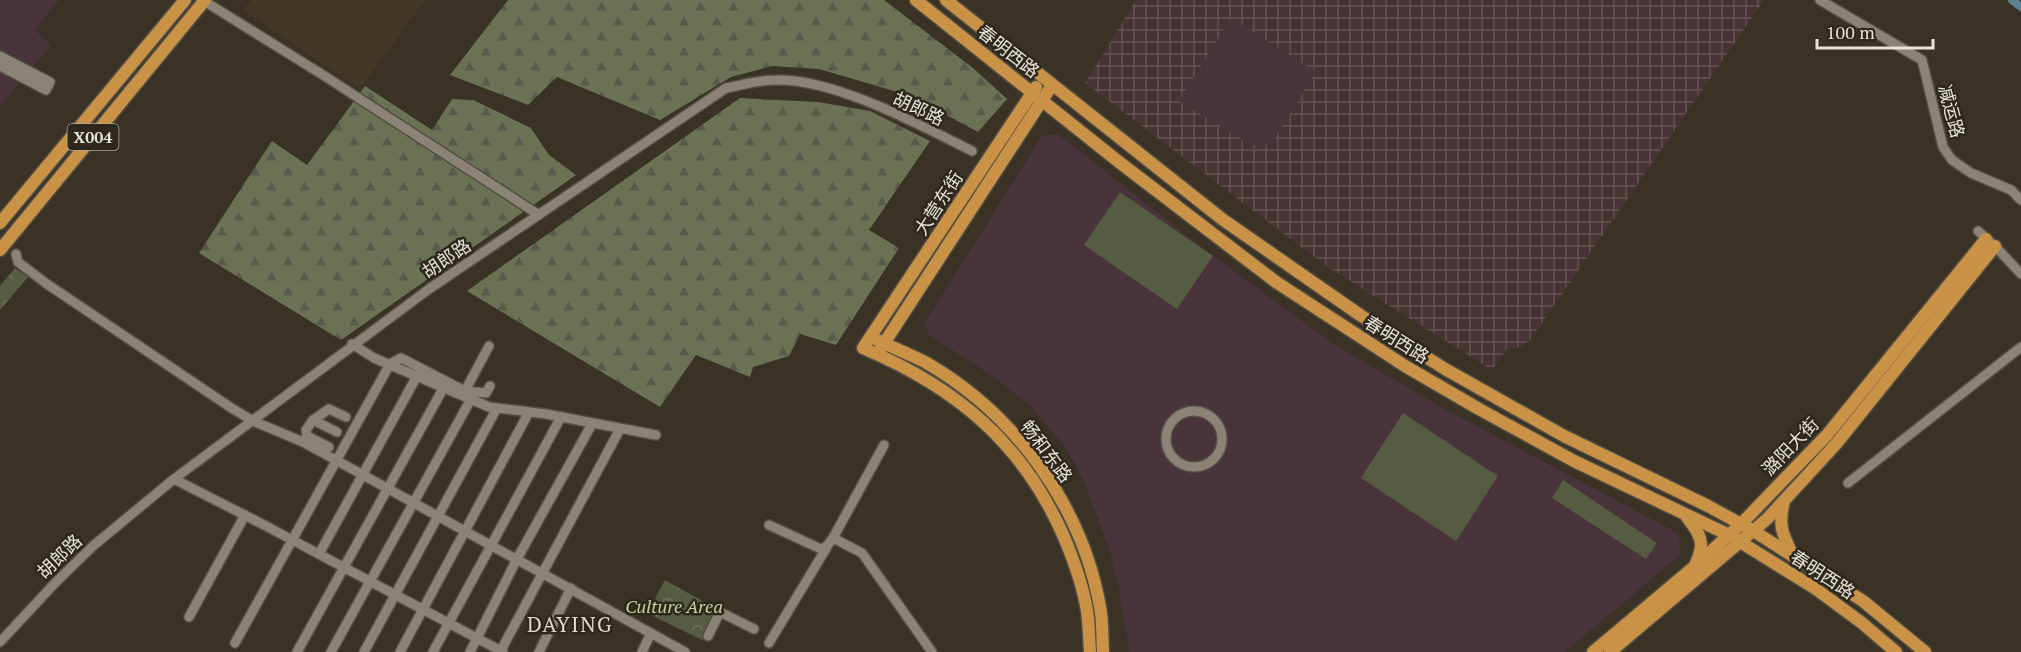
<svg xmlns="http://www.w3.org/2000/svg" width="2021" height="652" viewBox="0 0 2021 652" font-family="'PT Serif','Noto Sans SC',serif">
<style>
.built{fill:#423825}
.industrial{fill:url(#industrial-grid)}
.education{fill:#48343a}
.grass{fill:#565c42}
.forest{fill:url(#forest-firs)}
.park{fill:url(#park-crowns)}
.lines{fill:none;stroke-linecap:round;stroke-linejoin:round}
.canal{stroke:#5d8190;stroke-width:8}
.minor-casing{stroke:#544e43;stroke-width:12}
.major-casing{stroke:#544e43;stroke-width:15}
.minor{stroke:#8b8375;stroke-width:9}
.major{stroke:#ca9246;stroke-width:12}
.labels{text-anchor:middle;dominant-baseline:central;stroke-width:5;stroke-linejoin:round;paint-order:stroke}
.shield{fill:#2e281c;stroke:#b0aba2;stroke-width:1.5}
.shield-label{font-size:16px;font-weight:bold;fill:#e7e3db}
.street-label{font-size:18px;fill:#e7e3db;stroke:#2e281c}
.park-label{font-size:18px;font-style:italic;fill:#c7d39b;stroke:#2e281c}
.quarter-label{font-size:21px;letter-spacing:1.5px;fill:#e1d8c9;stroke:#2e281c}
</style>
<defs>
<pattern id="industrial-grid" width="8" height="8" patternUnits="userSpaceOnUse" patternTransform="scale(1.5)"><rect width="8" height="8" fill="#493435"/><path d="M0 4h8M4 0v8" fill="none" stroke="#635152"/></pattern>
<pattern id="forest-firs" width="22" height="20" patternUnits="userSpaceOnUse" patternTransform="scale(1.5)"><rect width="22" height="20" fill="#6b7254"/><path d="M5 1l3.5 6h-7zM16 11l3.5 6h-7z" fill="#585b4b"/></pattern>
<pattern id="park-crowns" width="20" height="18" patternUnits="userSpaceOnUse" patternTransform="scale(1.5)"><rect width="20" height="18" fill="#565c42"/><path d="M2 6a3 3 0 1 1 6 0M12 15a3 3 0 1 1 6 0" fill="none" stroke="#6e735d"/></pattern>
</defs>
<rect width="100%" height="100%" fill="#393225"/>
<path class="built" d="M251,0H425L360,89L243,10Z"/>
<path class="industrial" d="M1136,0H1764L1531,339L1520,347L1506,350L1492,370L1329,268L1085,83Z"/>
<g class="education">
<path d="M0,0H59L35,30L51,45L0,106Z"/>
<path d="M1231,18L1316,72L1271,144L1251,145L1179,101Z"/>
<path d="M1058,134L1200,246L1332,343L1441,407L1678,533L1681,554L1565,652H1129L1118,584L1109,549L1083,479L1065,447L1029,404L992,376L928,334L925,322L1042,136Z"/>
</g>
<g class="grass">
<path d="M1120,192L1213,256L1177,309L1084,245Z"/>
<path d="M1403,413L1498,476L1456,541L1361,478Z"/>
<path d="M1563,480L1657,543L1646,559L1552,498Z"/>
</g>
<g class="forest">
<path d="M508,0H884L973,68L1007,99L978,132L911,96L819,69L772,66L731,77L660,120L557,77L528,105L450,75Z"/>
<path d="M365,86L432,130L452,99L473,100L531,128L549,155L576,175L341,340L199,253L272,141L307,165Z"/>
<path d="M740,98L818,102L870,111L930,141L869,230L899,248L836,345L800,334L789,356L753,367L750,377L696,355L660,407L467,291Z"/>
</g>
<g class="park">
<path d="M15,268L28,277L0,310V286Z"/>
<path d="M665,580L718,610L702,640L647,613Z"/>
</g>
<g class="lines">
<path class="canal" d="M2012,0L2021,7"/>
<g class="minor-casing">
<g id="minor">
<path d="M1820,0L1922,60L1943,147L1952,160L1971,173L2011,190L2021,200"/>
<path d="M204,1L323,75L539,215"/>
<path d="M0,56L50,82L46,90L0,66"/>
<path d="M1978,231L1995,246L2021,274"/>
<path d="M16,254L18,262L47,284L230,407L253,421L303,442L685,652"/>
<path d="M352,344L374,358L489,407L546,414L656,435"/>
<path d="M465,391L489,346"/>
<circle cx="1194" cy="439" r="28"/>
<path d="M313,420L329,409L346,417"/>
<path d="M307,436L306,430L313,420L337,432"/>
<path d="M305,440L307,436L329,447"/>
<path d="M174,479L266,526L503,652"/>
<path d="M1848,483L2021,347"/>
<path d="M769,525L821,549L827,546L833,538L862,553L932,652"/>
<path d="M833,538L884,445"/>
<path d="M319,554L417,376"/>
<path d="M189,617L245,515"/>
<path d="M708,636L720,612L754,629"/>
<path d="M0,642L56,582L93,546L174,479L429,289L726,88C742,85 759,80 775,80C834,78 920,125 972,151"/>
<path d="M235,643L390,364L401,358L465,391L486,393L490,386"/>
<path d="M769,643L827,547"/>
<path d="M297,652L444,387"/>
<path d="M331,652L471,399"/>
<path d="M364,652L497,408"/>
<path d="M400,652L529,412"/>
<path d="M433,652L561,417"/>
<path d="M470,652L517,559L592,424"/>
<path d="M500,652L620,429"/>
<path d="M539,652L571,588"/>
<path d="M642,652L651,633"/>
</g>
</g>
<g class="major-casing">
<g id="major">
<path d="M916,0L1119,162L1276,282L1405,366L1479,409L1574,461L1729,535L1816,589L1862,623L1896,652"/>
<path d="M946,0L1222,219L1360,315L1445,369L1564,436L1708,506L1752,530L1863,601L1925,652"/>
<path d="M1036,87L863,348C957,388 1023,443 1064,537C1074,561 1083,585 1087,611C1089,624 1089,638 1090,652"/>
<path d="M0,223L185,0"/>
<path d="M0,250L205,0"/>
<path d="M871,337C889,346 907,353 925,362C1014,413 1082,505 1100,607C1103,621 1102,637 1103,652"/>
<path d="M881,348L1052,85"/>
<path d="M1784,501C1778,526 1782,533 1793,556"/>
<path d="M1687,517C1700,534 1706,543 1696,563"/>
<path d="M1593,652L1695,566L1741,524L1827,435L1986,239"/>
<path d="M1610,652L1767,519L1836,444L1995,246"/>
</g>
</g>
<use href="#minor" class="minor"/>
<use href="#major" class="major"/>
</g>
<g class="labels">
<rect class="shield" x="67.5" y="124" width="51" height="26" rx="4.5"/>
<g class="shield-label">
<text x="93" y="137">X004</text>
</g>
<g class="street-label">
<text transform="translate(1009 51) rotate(38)">春明西路</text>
<text transform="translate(919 108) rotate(25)">胡郎路</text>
<text transform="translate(1952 111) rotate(75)">减运路</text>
<text transform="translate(938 203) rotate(-57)">大营东街</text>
<text transform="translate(446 258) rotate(-34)">胡郎路</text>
<text transform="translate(1397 339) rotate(32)">春明西路</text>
<text transform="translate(1790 446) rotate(-46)">潞阳大街</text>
<text transform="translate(1047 451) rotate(53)">畅和东路</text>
<text transform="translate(59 556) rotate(-44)">胡郎路</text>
<text transform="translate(1823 574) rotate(33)">春明西路</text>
</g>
<g class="park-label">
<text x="674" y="606">Culture Area</text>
</g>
<g class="quarter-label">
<text x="570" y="624">DAYING</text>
</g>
</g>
<path d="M1817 39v9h116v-9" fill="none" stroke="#e7e3db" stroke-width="3"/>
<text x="1826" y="39" font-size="18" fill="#e7e3db" stroke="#2e281c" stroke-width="4.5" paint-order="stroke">100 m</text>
</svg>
